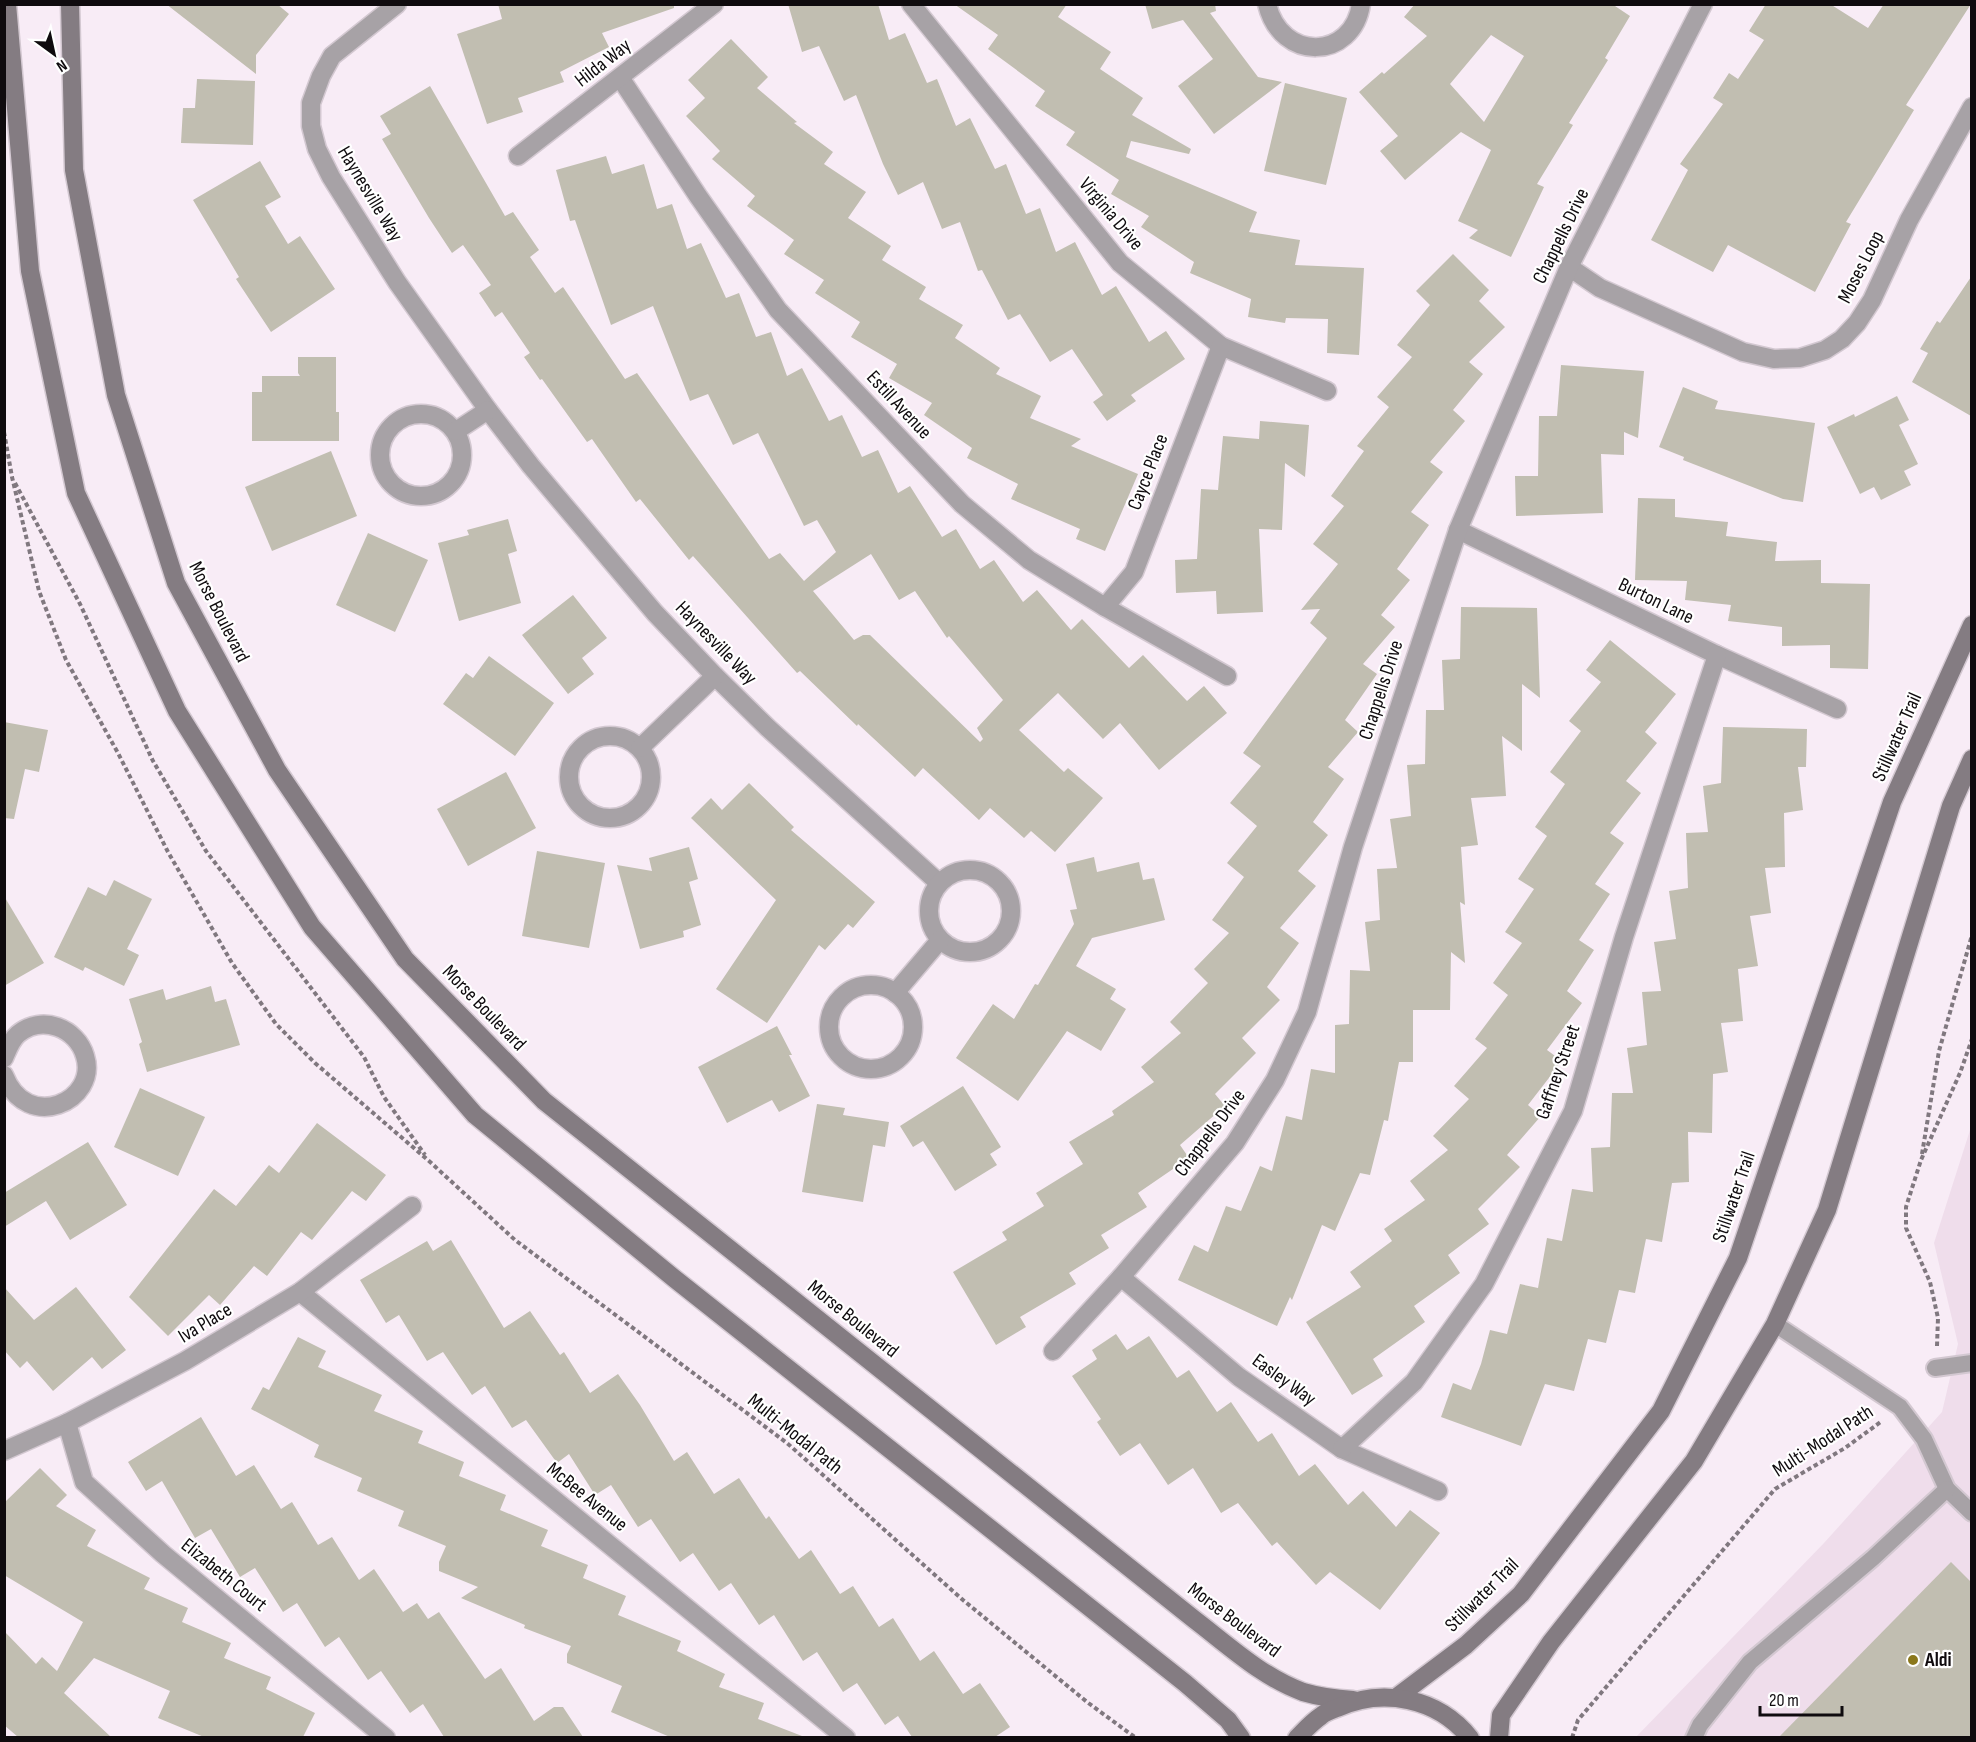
<svg xmlns="http://www.w3.org/2000/svg" width="1976" height="1742" viewBox="0 0 1976 1742" font-family="'Sofia Sans Condensed',sans-serif">
<style>
.built{fill:#efddeb}
.building{fill:#c1beb1;fill-rule:evenodd}
.lines{fill:none;stroke-linecap:round;stroke-linejoin:round}
.lane-casing{stroke:#d3c8d1;stroke-width:20}
.street-casing{stroke:#d3c8d1;stroke-width:21}
.secondary-casing{stroke:#d3c8d1;stroke-width:21}
.path{stroke:#80787f;stroke-width:4;stroke-dasharray:4.5 3;stroke-linecap:butt}
.lane{stroke:#a7a2a6;stroke-width:16}
.street{stroke:#a7a2a6;stroke-width:18}
.secondary{stroke:#847c82;stroke-width:18}
.poi-dot{fill:#8b781c;stroke:#fff;stroke-width:2}
.labels{text-anchor:middle;dominant-baseline:central;stroke-width:4.5;stroke-linejoin:round;paint-order:stroke}
.street-label{font-size:20px;fill:#0f0b0e;stroke:#fff}
.poi-label{font-size:20px;font-weight:bold;fill:#0f0b0e;stroke:#fff;text-anchor:start}
</style>
<rect width="100%" height="100%" fill="#f8ecf6"/>
<path class="built" d="M1971,1127V1737L1635,1738L1824,1543L1942,1412L1958,1344L1934,1243Z"/>
<g class="building">
<path d="M166,4H277L289,14L256,55V74Z"/>
<path d="M498,4H674V8L602,33L609,47L560,72L564,82L518,98L523,112L487,124L457,34L502,19Z"/>
<path d="M788,4H878L889,40L905,33L927,83L937,79L956,126L970,118L995,169L1006,164L1026,214L1040,208L1056,252L1075,242L1102,295L1116,286L1149,342L1166,331L1185,359L1131,395L1136,401L1107,421L1093,402L1103,395L1072,349L1050,362L1020,314L1008,320L982,270L978,271L960,222L942,229L923,182L898,195L883,164L856,95L844,101L819,46L802,52Z"/>
<path d="M954,4H1067L1058,17L1111,52L1100,69L1143,98L1132,115L1191,149L1189,154L1131,141L1126,157L1257,212L1249,232L1300,240L1295,265L1364,268L1359,355L1327,353L1328,319L1286,318L1285,323L1248,317L1251,299L1190,273L1194,262L1141,227L1149,216L1111,194L1119,180L1066,145L1075,132L1035,106L1045,91L988,49L998,35Z"/>
<path d="M1145,4H1215L1216,11L1210,13L1258,77L1282,82L1214,134L1178,86L1213,59L1183,20L1152,29Z"/>
<path d="M1415,4H1612L1630,16L1605,58L1608,60L1569,123L1573,125L1537,184L1544,187L1511,257L1469,238L1478,230L1458,221L1491,150L1461,132L1405,180L1380,151L1398,136L1359,92L1382,72L1384,74L1427,36L1404,17ZM1491,35L1524,56L1484,122L1450,84Z"/>
<path d="M1766,4H1830L1868,28L1884,4H1971L1906,105L1914,110L1846,222L1851,224L1815,292L1728,245L1713,272L1651,240L1688,170L1680,164L1723,104L1713,98L1729,73L1738,79L1764,40L1749,31Z"/>
<path d="M731,39L768,77L757,88L797,122L794,123L833,152L824,164L866,192L848,218L891,246L882,260L926,287L919,299L963,325L955,338L1000,368L996,374L1041,396L1030,418L1081,439L1071,446L1138,474L1105,551L1076,539L1080,529L1011,499L1018,484L967,458L972,448L924,415L932,403L889,378L897,364L851,337L860,322L815,293L824,280L784,254L794,240L747,206L755,196L712,159L720,151L686,116L705,98L688,80Z"/>
<path d="M197,79L255,81L253,145L181,143L183,108H195Z"/>
<path d="M1285,83L1347,98L1326,185L1264,171Z"/>
<path d="M430,86L505,216L513,212L539,250L530,257L555,293L563,287L625,379L637,373L769,559L780,553L804,581L836,552L817,520L804,526L758,433L733,445L708,394L690,401L653,306L611,325L575,220L570,221L556,170L606,156L612,174L644,164L657,209L672,204L687,249L701,243L726,298L739,293L756,337L771,332L787,376L802,368L829,421L842,415L862,457L878,450L898,493L910,486L942,537L956,529L980,569L994,560L1023,602L1037,590L1071,630L1082,619L1129,668L1143,655L1187,701L1204,686L1227,713L1159,770L1120,723L1103,739L1058,693L1019,730L1064,772L1068,768L1103,798L1055,852L1031,831L1024,838L990,808L979,820L923,768L915,777L858,724L857,726L800,671L797,673L693,556L689,560L640,499L636,502L592,439L587,442L542,379L540,380L524,357L530,353L502,312L495,317L479,293L491,285L463,245L452,253L429,218L382,139L391,134L380,116ZM871,554L899,600L915,591L947,638L949,636L1003,700L977,728L983,739L980,742L870,635H863L854,640L813,591Z"/>
<path d="M260,161L281,197L265,206L288,244L300,236L335,289L271,332L236,279L239,277L193,200Z"/>
<path d="M1453,254L1489,290L1479,301L1505,327L1469,362L1483,374L1453,410L1465,421L1430,462L1443,472L1411,512L1429,525L1397,569L1410,580L1381,615L1395,627L1363,664L1377,674L1345,720L1358,732L1328,767L1344,779L1313,822L1328,835L1298,871L1316,886L1280,928L1299,943L1267,987L1280,1000L1242,1038L1256,1053L1215,1094L1225,1106L1180,1145L1189,1158L1138,1193L1147,1207L1101,1235L1109,1248L1069,1273L1076,1284L1020,1317L1026,1327L996,1345L953,1272L1007,1240L1002,1232L1044,1206L1036,1193L1083,1164L1069,1142L1114,1115L1112,1111L1154,1082L1141,1067L1181,1033L1170,1022L1208,983L1194,969L1229,933L1212,920L1244,877L1227,863L1257,826L1230,803L1261,766L1243,753L1327,638L1310,623L1320,609L1301,610L1338,564L1313,544L1344,506L1331,496L1364,451L1357,446L1389,407L1377,397L1412,357L1397,345L1430,305L1416,291Z"/>
<path d="M1971,277V416L1912,382L1928,353L1920,349L1937,321L1940,323Z"/>
<path d="M298,357H336V412H339V441H252V392H262V376H300L298,373Z"/>
<path d="M1561,365L1644,371L1638,438L1624,432V455L1601,454L1603,513L1516,516L1515,476H1538L1539,416H1557Z"/>
<path d="M1683,387L1718,401L1715,409L1815,423L1803,502L1783,499L1683,460L1684,457L1659,447Z"/>
<path d="M1897,396L1909,420L1899,425L1918,464L1904,471L1911,485L1881,500L1874,487L1860,494L1827,427L1854,414L1855,417Z"/>
<path d="M1260,421L1309,425L1305,477L1285,463L1282,530L1259,529L1263,612L1217,614L1216,591L1176,593L1175,560L1197,559L1201,489L1218,490L1223,436L1259,439Z"/>
<path d="M331,451L357,516L272,551L245,487Z"/>
<path d="M1638,498L1675,499V517L1728,522L1726,536L1777,542L1775,561L1821,560V583L1870,584L1868,669L1830,668V645L1782,646V627L1728,621L1731,605L1685,600L1687,581L1635,580Z"/>
<path d="M508,519L517,551L508,554L521,603L459,621L438,543L469,535L467,530Z"/>
<path d="M368,533L428,560L395,632L336,605Z"/>
<path d="M573,595L607,638L582,658L594,674L568,694L522,635Z"/>
<path d="M1461,607L1537,608L1540,698L1522,684V751L1502,736L1506,796L1471,798L1478,845L1461,847L1465,905L1460,902L1465,963L1451,952L1450,1010H1413V1062H1399L1388,1121L1384,1120L1370,1175L1360,1173L1335,1231L1322,1225L1292,1300L1290,1297L1277,1326L1178,1280L1194,1245L1208,1252L1226,1206L1241,1211L1260,1166L1272,1171L1286,1116L1302,1120L1311,1069L1335,1073V1025L1349,1024L1350,970L1370,971L1365,922L1380,920L1377,869L1397,868L1390,819L1411,816L1407,765L1425,764L1426,710H1444L1442,660L1460,659Z"/>
<path d="M1610,640L1676,694L1645,732L1657,743L1626,781L1641,793L1610,833L1624,843L1595,884L1610,894L1579,940L1594,950L1567,991L1582,1003L1547,1050L1562,1061L1528,1105L1541,1116L1507,1155L1520,1167L1478,1209L1489,1224L1448,1255L1460,1273L1414,1306L1425,1322L1373,1359L1383,1376L1352,1395L1306,1322L1361,1287L1350,1272L1392,1241L1384,1229L1425,1200L1410,1181L1448,1150L1433,1136L1469,1099L1454,1086L1487,1048L1475,1039L1508,995L1493,983L1522,943L1505,932L1534,889L1518,879L1547,836L1535,827L1565,784L1550,772L1581,731L1569,721L1601,682L1586,670Z"/>
<path d="M489,656L554,703L515,756L443,704L466,673L473,678Z"/>
<path d="M4,722L48,730L39,772L25,769L14,819L4,818Z"/>
<path d="M1723,727L1807,729L1806,767H1798L1803,810L1784,813L1785,867L1765,868L1771,913L1750,916L1758,966L1738,969L1743,1021L1721,1023L1728,1072L1713,1074L1712,1133L1688,1132L1689,1182L1672,1183L1662,1242L1646,1239L1635,1293L1619,1290L1606,1343L1588,1339L1574,1391L1545,1384L1521,1446L1441,1417L1453,1383L1471,1390L1481,1364L1490,1330L1507,1334L1520,1284L1538,1288L1547,1238L1562,1241L1572,1189L1593,1192L1591,1148L1610,1147L1612,1093H1633L1627,1048L1647,1045L1642,992L1661,991L1654,942L1676,939L1669,891L1688,888L1686,833L1708,832L1703,786L1721,783Z"/>
<path d="M506,772L536,828L468,866L437,809Z"/>
<path d="M749,783L794,827L791,830L875,902L853,928L848,924L825,950L819,945L767,1023L716,989L776,900L691,818L711,798L722,810Z"/>
<path d="M689,847L698,879L689,882L701,925L683,931L684,937L640,949L617,865L652,871L649,858Z"/>
<path d="M537,851L605,863L589,948L522,936Z"/>
<path d="M1094,857L1097,872L1139,862L1143,880L1154,878L1165,920L1092,938L1076,966L1116,989L1110,999L1126,1009L1101,1051L1067,1031L1018,1101L956,1058L993,1004L1014,1019L1035,984L1038,985L1074,924L1070,910L1077,909L1066,864Z"/>
<path d="M114,880L152,899L127,949L139,955L124,986L85,967L83,971L54,957L88,887L106,896Z"/>
<path d="M4,896L44,963L4,986Z"/>
<path d="M211,986L215,1002L226,999L240,1045L147,1072L139,1044L142,1042L129,999L163,989L166,1000Z"/>
<path d="M777,1026L792,1055H789L810,1096L779,1112L772,1100L727,1123L698,1067Z"/>
<path d="M963,1086L1001,1147L990,1154L997,1165L955,1191L923,1141L913,1147L900,1126Z"/>
<path d="M140,1088L205,1117L178,1176L114,1147Z"/>
<path d="M817,1104L845,1108L843,1115L889,1122L885,1147L873,1145L863,1202L802,1192Z"/>
<path d="M317,1123L386,1175L366,1201L352,1191L312,1240L301,1232L267,1276L254,1266L220,1305L209,1295L168,1336L129,1297L214,1189L236,1206L269,1165L279,1173Z"/>
<path d="M88,1142L127,1205L70,1240L46,1201L4,1227V1193Z"/>
<path d="M451,1240L504,1328L530,1311L560,1355L564,1352L590,1393L618,1374L640,1405L674,1461L687,1452L714,1494L739,1478L766,1519L769,1516L799,1559L811,1550L840,1594L853,1586L879,1627L893,1618L920,1661L934,1651L963,1694L980,1683L1010,1727L995,1737H912L898,1716L885,1725L857,1683L843,1692L817,1652L803,1661L774,1615L759,1625L731,1583L719,1591L693,1553L680,1562L651,1519L638,1527L611,1485L595,1495L569,1454L557,1463L526,1420L512,1428L485,1386L472,1395L443,1352L427,1361L399,1315L386,1323L360,1280L427,1241L433,1251Z"/>
<path d="M4,1287L34,1320L76,1287L126,1350L102,1369L92,1357L53,1391L27,1361L20,1368L4,1350Z"/>
<path d="M1116,1334L1127,1350L1149,1336L1177,1378L1189,1370L1217,1412L1231,1402L1258,1442L1272,1433L1299,1476L1315,1464L1348,1505L1363,1491L1396,1527L1410,1510L1440,1533L1380,1610L1330,1572L1316,1585L1277,1542L1272,1546L1238,1503L1221,1513L1193,1468L1168,1485L1140,1443L1120,1456L1097,1422L1101,1419L1072,1376L1097,1359L1092,1350Z"/>
<path d="M298,1337L326,1351L318,1367L382,1395L374,1411L423,1431L418,1443L464,1462L459,1476L506,1495L500,1510L548,1530L541,1546L588,1565L583,1578L626,1596L618,1615L681,1641L677,1651L725,1674L719,1687L764,1703L758,1719L802,1736V1737H670L611,1712L622,1686L567,1663V1654L571,1646L524,1628L525,1625L461,1598L478,1587L439,1571V1562L446,1546L398,1526L404,1511L357,1491L362,1478L314,1457L319,1445L251,1409L263,1387L269,1390Z"/>
<path d="M201,1417L236,1476L254,1465L281,1509L292,1502L318,1545L332,1537L359,1580L374,1569L403,1612L417,1603L428,1619L439,1612L485,1679L501,1668L534,1721L554,1707H563L583,1737H444L423,1704L410,1713L381,1671L368,1680L339,1637L325,1647L297,1603L283,1612L255,1568L240,1577L211,1529L195,1538L162,1481L146,1491L128,1462Z"/>
<path d="M40,1468L67,1495L56,1506L96,1530L87,1546L150,1578L144,1589L188,1608L182,1622L231,1643L224,1658L271,1677L266,1689L315,1713L303,1737H204L158,1718L170,1691L94,1658L64,1693L111,1737H18L4,1725V1631L36,1664L42,1657L57,1671L83,1622L4,1575V1503Z"/>
<path d="M1951,1562L1971,1582V1737H1779Z"/>
</g>
<g class="lines">
<g class="lane-casing">
<g id="lane">
<path d="M1775,1324L1900,1407L1924,1439L1947,1489L1972,1513"/>
<path d="M1935,1368L1972,1363"/>
<path d="M1694,1738L1700,1725L1750,1662L1873,1558L1947,1489"/>
</g>
</g>
<g class="street-casing">
<g id="street">
<path d="M397,4L332,56L321,76L311,103V126L317,149L331,177L397,282L488,410L531,466L655,613L715,676L768,728L939,883"/>
<path d="M911,4L1120,263L1221,346L1327,391"/>
<path d="M1267,4C1281,63 1353,60 1361,4"/>
<path d="M621,79L698,196L778,310L962,504L1029,560L1105,607L1227,676"/>
<path d="M518,156L714,4"/>
<path d="M1569,267L1600,288L1743,352L1774,359L1800,358L1825,350L1842,339L1857,323L1872,300L1909,220L1972,107"/>
<circle cx="421" cy="455" r="41"/>
<path d="M456,431L488,410"/>
<path d="M1458,530L1717,655L1837,709"/>
<path d="M1105,607L1134,572L1221,346"/>
<circle cx="610" cy="777" r="41"/>
<path d="M640,748L715,676"/>
<circle cx="970" cy="911" r="41"/>
<circle cx="871" cy="1027" r="42"/>
<path d="M895,993L940,940"/>
<path d="M4,1058C8,1049 11,1040 18,1034C42,1014 77,1028 85,1056C99,1101 27,1134 4,1075"/>
<path d="M1121,1277L1239,1377L1342,1449L1438,1491"/>
<path d="M300,1292L846,1738"/>
<path d="M1053,1351L1121,1277L1235,1143L1275,1080L1307,1012L1353,847L1458,530L1569,267L1703,4"/>
<path d="M67,1423L84,1482L163,1554L386,1738"/>
<path d="M1342,1449L1414,1382L1484,1284L1573,1111L1624,937L1717,655"/>
<path d="M4,1451L67,1423L185,1361L300,1292L412,1206"/>
</g>
</g>
<g class="secondary-casing">
<g id="secondary">
<path d="M7,4L30,271L76,493L177,711L312,927L475,1115L675,1279L1185,1683L1228,1720L1241,1738"/>
<path d="M70,4L74,170L116,395L176,583L277,770L405,959L544,1101L1195,1620C1229,1646 1262,1677 1303,1692C1320,1697 1336,1699 1353,1700"/>
<path d="M1397,1697L1466,1645L1521,1594L1661,1411L1738,1258L1892,802L1972,625"/>
<path d="M1297,1738C1305,1730 1312,1722 1321,1716C1325,1712 1332,1710 1337,1708C1383,1687 1438,1698 1470,1738"/>
<path d="M1499,1738L1501,1715L1551,1642L1694,1461L1775,1324L1827,1210L1951,806L1972,759"/>
</g>
</g>
<g class="path">
<path d="M4,432L12,477L39,591L66,660L118,753L168,852L232,963L276,1024L315,1063L429,1161L515,1240L787,1443L963,1600L1087,1702L1136,1738"/>
<path d="M15,483L80,604L153,761L206,851L364,1057L384,1097L425,1155"/>
<path d="M1922,1154L1939,1051L1972,935"/>
<path d="M1937,1346L1938,1318L1930,1282L1906,1228V1207L1921,1160L1960,1073L1972,1039"/>
<path d="M1572,1738L1578,1720L1775,1489L1845,1448L1882,1421"/>
</g>
<use href="#lane" class="lane"/>
<use href="#street" class="street"/>
<use href="#secondary" class="secondary"/>
</g>
<circle class="poi-dot" cx="1913" cy="1660" r="6"/>
<g class="labels">
<g class="street-label">
<text transform="translate(603 63) rotate(-38)">Hilda Way</text>
<text transform="translate(370 194) rotate(59)">Haynesville Way</text>
<text transform="translate(1111 214) rotate(50)">Virginia Drive</text>
<text transform="translate(1561 236) rotate(-64)">Chappells Drive</text>
<text transform="translate(1861 267) rotate(-63)">Moses Loop</text>
<text transform="translate(899 405) rotate(47)">Estill Avenue</text>
<text transform="translate(1148 472) rotate(-69)">Cayce Place</text>
<text transform="translate(1656 601) rotate(26)">Burton Lane</text>
<text transform="translate(219 612) rotate(63)">Morse Boulevard</text>
<text transform="translate(716 643) rotate(46)">Haynesville Way</text>
<text transform="translate(1381 690) rotate(-72)">Chappells Drive</text>
<text transform="translate(1897 737) rotate(-66)">Stillwater Trail</text>
<text transform="translate(484 1008) rotate(46)">Morse Boulevard</text>
<text transform="translate(1558 1072) rotate(-71)">Gaffney Street</text>
<text transform="translate(1210 1133) rotate(-53)">Chappells Drive</text>
<text transform="translate(1734 1197) rotate(-71)">Stillwater Trail</text>
<text transform="translate(853 1319) rotate(39)">Morse Boulevard</text>
<text transform="translate(205 1323) rotate(-31)">Iva Place</text>
<text transform="translate(1284 1380) rotate(36)">Easley Way</text>
<text transform="translate(795 1434) rotate(39)">Multi-Modal Path</text>
<text transform="translate(1823 1441) rotate(-33)">Multi-Modal Path</text>
<text transform="translate(587 1497) rotate(39)">McBee Avenue</text>
<text transform="translate(224 1575) rotate(39)">Elizabeth Court</text>
<text transform="translate(1482 1595) rotate(-45)">Stillwater Trail</text>
<text transform="translate(1234 1620) rotate(37)">Morse Boulevard</text>
</g>
<g class="poi-label">
<text x="1925" y="1660">Aldi</text>
</g>
</g>
<rect width="1976" height="1742" fill="none" stroke="#0f0b0e" stroke-width="12"/>
<g transform="translate(54 54) rotate(147)" stroke="#ffffff" stroke-width="4.5" paint-order="stroke">
<path d="M0-4.5L10 22L0 15L-10 22Z" fill="#0f0b0e"/>
<text y="-9" font-size="16" font-weight="bold" text-anchor="middle" fill="#0f0b0e">N</text>
</g>
<path d="M1760 1706v9h82v-9" fill="none" stroke="#0f0b0e" stroke-width="3"/>
<text x="1769" y="1706" font-size="18" fill="#0f0b0e" stroke="#ffffff" stroke-width="4.5" paint-order="stroke">20 m</text>
</svg>
